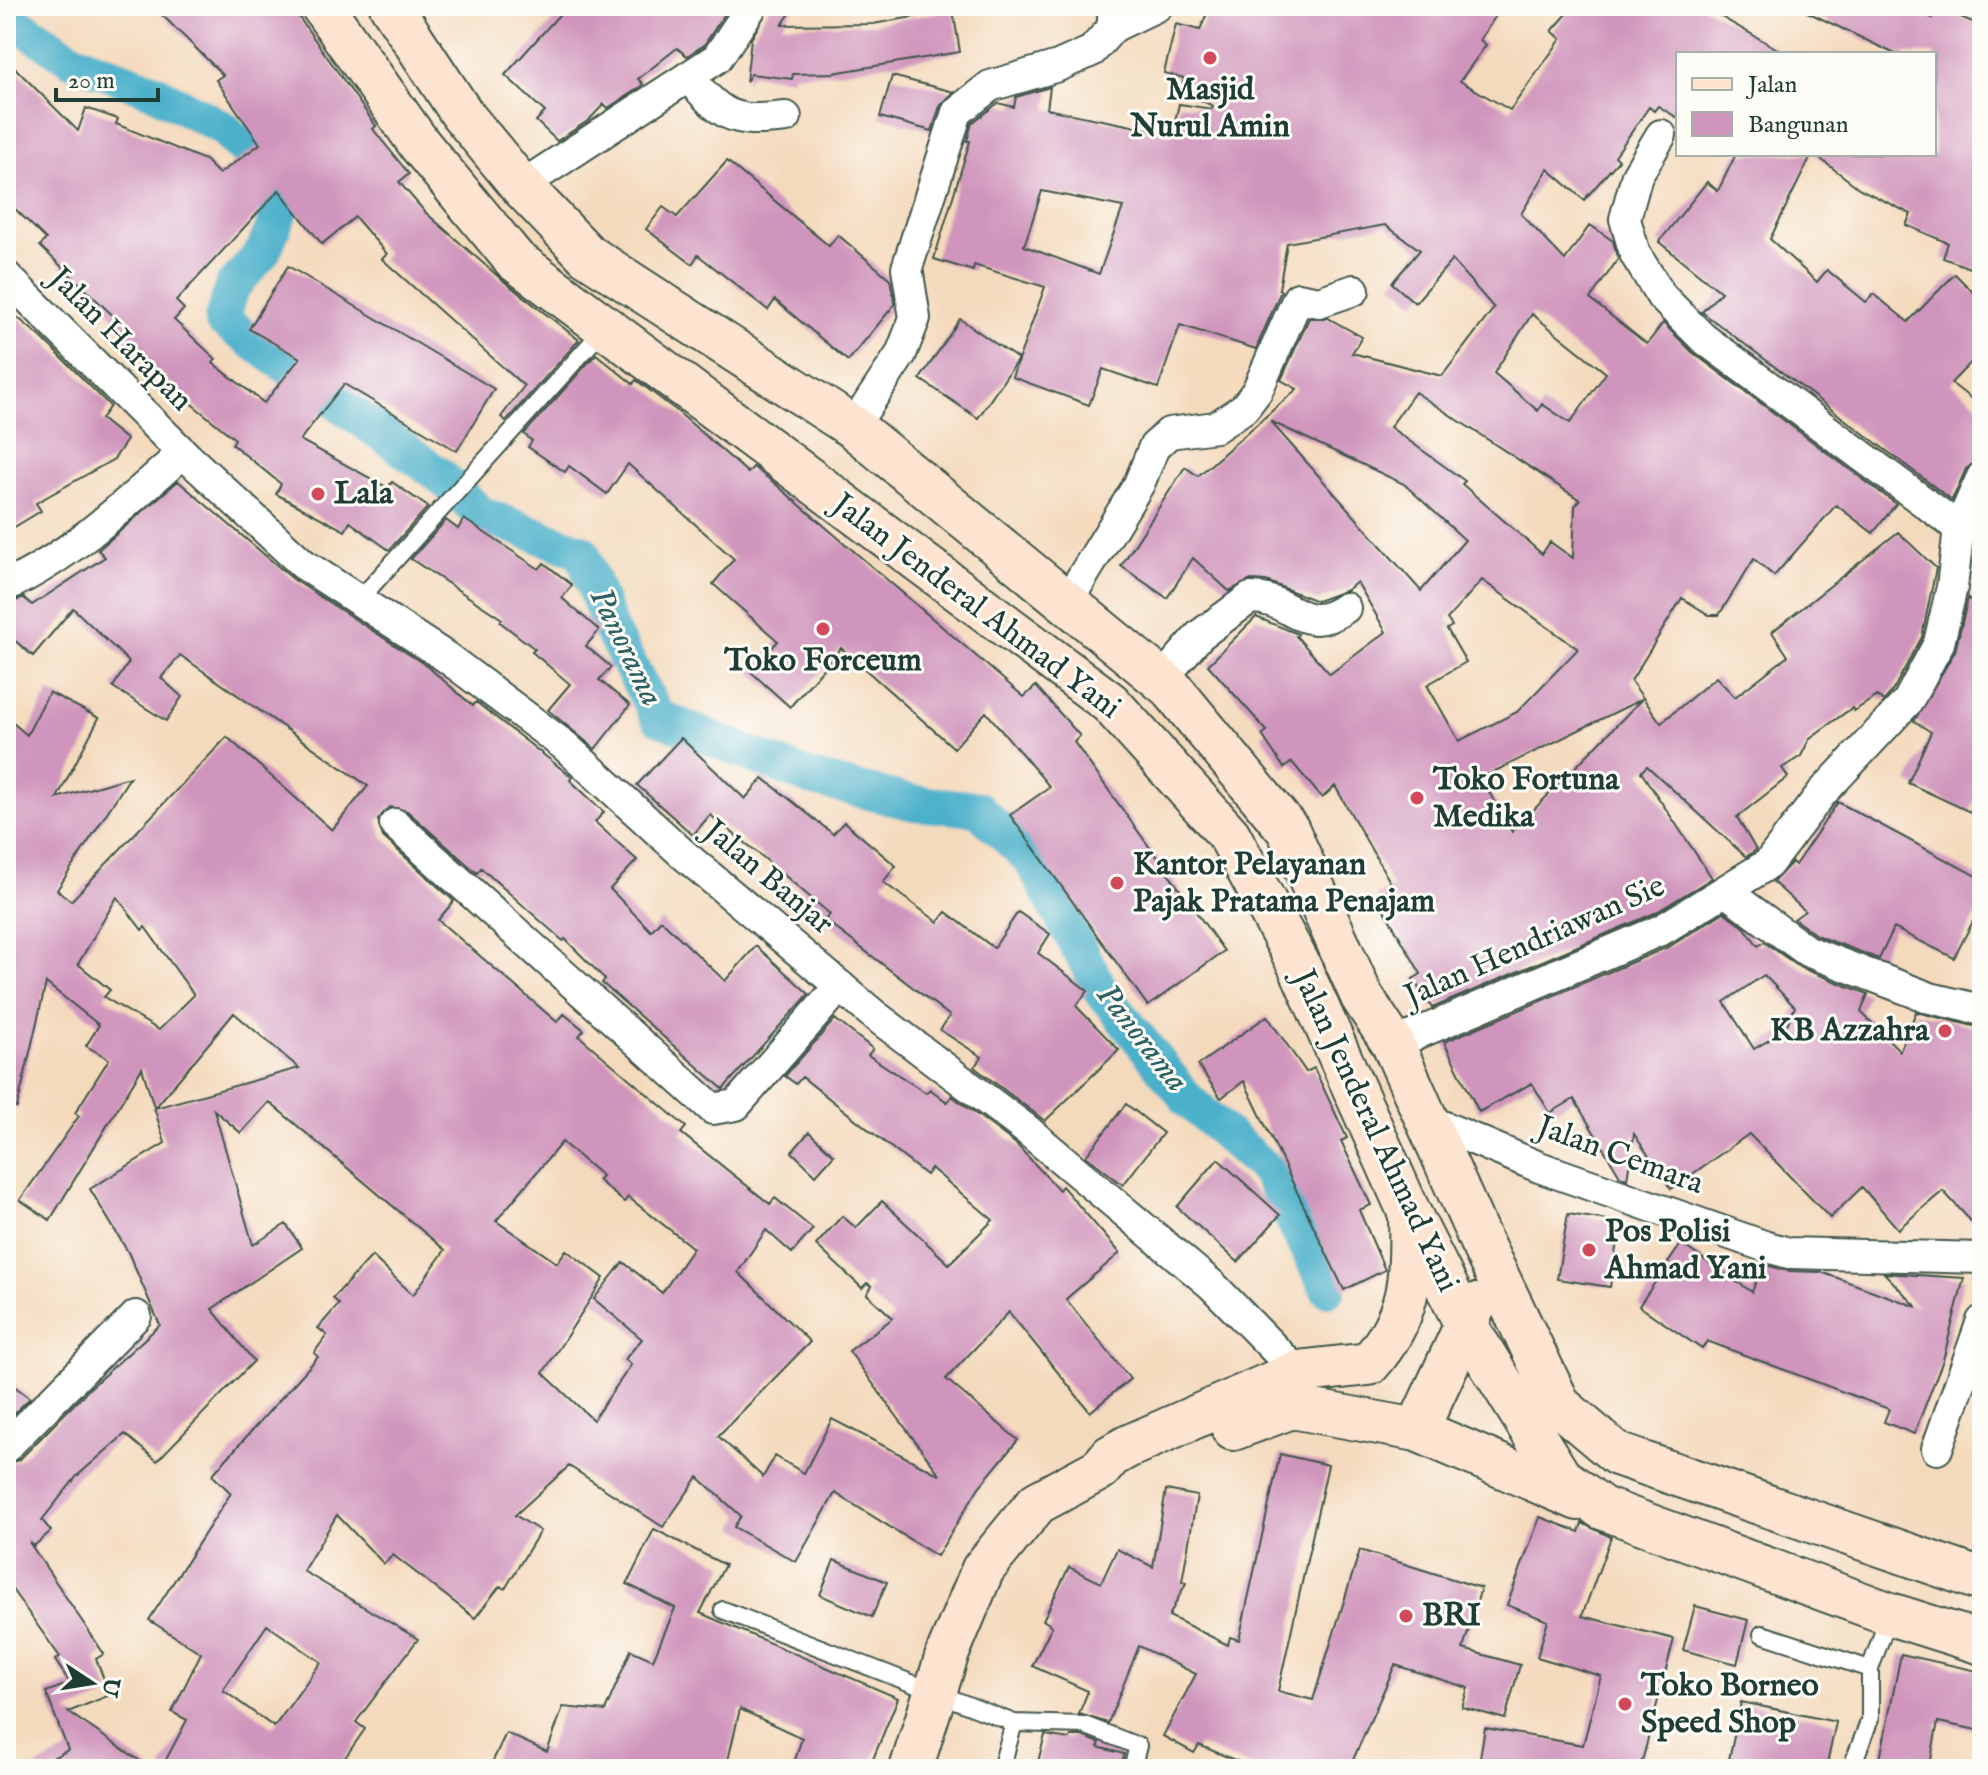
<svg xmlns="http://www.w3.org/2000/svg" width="1988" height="1775" viewBox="0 0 1988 1775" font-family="'IM FELL English',serif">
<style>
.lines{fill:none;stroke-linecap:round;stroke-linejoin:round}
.canal{stroke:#4bb0ca;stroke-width:36}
.building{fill:#d095bc;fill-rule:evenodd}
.service-casing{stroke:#3f5549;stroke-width:20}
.minor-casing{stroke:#3f5549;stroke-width:34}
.secondary-casing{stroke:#3f5549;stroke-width:46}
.service{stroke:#fff;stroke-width:16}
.minor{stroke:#fff;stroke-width:30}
.secondary{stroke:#fde4d0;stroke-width:42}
.poi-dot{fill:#d1495b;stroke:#fdfcf7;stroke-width:3}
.labels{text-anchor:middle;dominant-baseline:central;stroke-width:6;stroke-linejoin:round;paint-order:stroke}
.poi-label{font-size:32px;font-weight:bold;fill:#1f3d34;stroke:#fdfcf7;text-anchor:start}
.street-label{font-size:32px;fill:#1f3d34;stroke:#fdfcf7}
.water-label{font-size:34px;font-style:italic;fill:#2c6061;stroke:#fdfcf7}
</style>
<rect width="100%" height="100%" fill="#fdfcf7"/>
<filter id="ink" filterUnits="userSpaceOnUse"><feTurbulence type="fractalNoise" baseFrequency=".0125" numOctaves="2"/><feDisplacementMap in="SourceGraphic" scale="16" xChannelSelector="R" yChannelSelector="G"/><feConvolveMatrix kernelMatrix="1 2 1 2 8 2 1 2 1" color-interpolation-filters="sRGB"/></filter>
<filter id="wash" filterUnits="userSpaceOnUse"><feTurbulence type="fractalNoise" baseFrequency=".006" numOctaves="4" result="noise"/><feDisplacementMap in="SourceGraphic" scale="32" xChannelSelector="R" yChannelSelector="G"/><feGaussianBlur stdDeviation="1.8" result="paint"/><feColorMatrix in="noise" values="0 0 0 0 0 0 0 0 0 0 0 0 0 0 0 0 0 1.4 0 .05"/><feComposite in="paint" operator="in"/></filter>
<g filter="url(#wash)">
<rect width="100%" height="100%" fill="#f4dabd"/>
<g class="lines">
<path class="canal" d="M6,16L71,59L152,90L223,128L261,166L281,209L263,252L232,287L222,320L438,474L481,514L582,552L609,627L658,717L810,778L914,803L978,809L1031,860L1102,992L1189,1101L1268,1171L1328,1289"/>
</g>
<g id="blocks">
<g class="building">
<path d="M153,6H291L376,126L373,129L409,174L399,182L425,212L501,279L579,340L506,421L501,417L524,386L382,259L387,254L355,217L322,244L279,190L176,301L184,309L174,320L216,359L213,363L264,403L300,358L249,329L288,266L494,389L457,451L344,384L300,440L388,488L392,482L428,507L389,550L350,522L345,531L276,494L281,484L232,444L235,439L188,401L119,335L126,328L40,246L46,239L6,200V59L78,131L86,108L118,119L116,124L205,160L219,174L260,144L216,80L223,75Z"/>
<path d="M567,6H730L704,45L687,56L677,48L638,79L643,84L639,88L608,108L604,104L589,120L557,141L536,121L545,112L505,75Z"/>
<path d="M770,6H795L782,25L873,24L953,10L960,52L833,73L793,74L792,79L751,74L746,82L751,39Z"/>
<path d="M1210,6H1502L1480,40L1486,45L1460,81L1510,110L1561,39L1552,31L1574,6H1702L1786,54H1678V118L1658,106L1654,111L1649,107L1615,156L1619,160L1584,200L1548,169L1521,214L1565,260L1590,225L1613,241L1618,259L1590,299L1647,344L1663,323L1692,352L1896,504L1873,533L1836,505L1774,576L1754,559L1719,615H1709L1682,598L1631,681L1661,723L1716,677L1735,697L1788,656L1772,632L1898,532L1936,568L1922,637L1893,690L1884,701L1877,696L1854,711L1852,708L1810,738L1801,756L1782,768L1788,777L1737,817L1756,850L1746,857L1647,766L1641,772L1712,878L1655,913L1432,1008L1413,979L1421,974L1376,896L1393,887L1335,786L1322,798L1292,762L1284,768L1262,735L1267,731L1208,665L1256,617L1298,634L1296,636L1330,674L1386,632L1357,582L1347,590L1317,601L1266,581L1251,580L1229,591L1193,558L1167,598L1121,566L1185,467L1198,476L1297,389L1281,380L1309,318H1328L1362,337L1352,353L1442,376L1494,308L1452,260L1415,303L1392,283L1420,250L1385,225L1287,243L1279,289L1281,291L1256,349L1180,325L1158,388L1103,369L1089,405L1012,377L1045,287L974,265L973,271L934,259L970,141H967L972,123L998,103L1014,107L1016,97L1050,87L1047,109L1172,134L1179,104L1212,109L1213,106L1181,91L1184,78L1164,73L1176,24L1200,30ZM1042,191L1123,207L1099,274L1024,246ZM1532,314L1606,373L1570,423L1542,404L1538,411L1494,373ZM1415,392L1580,500L1575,506L1573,558L1550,542L1542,554L1462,484L1465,481L1390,427ZM1270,421L1404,484L1465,540L1421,591ZM1482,580L1578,649L1517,712L1459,741L1427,685L1466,662L1447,629L1452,626L1447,619ZM1642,699L1512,832L1481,778Z"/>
<path d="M1795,6H1906L1932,18L1937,7L1982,26V250L1975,270L1943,258L1948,243L1906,225L1911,214L1860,189L1814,154H1934V54H1895Z"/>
<path d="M892,76L954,92L940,106L932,131L880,117Z"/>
<path d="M1736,154H1812L1770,239L1817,282L1827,270L1866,302L1874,294L1908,322L1955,274L1982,301V351L1951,383L1982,407V457L1966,469L1952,500L1702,312L1721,292L1659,242L1707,182L1718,191Z"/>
<path d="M727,161L829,246L838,235L890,279L895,304L848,361L775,300L768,310L698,255L692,264L646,229L663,207L677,217Z"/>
<path d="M6,308L41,337L110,406L101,419L127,440L114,459L36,503L41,511L6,532Z"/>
<path d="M960,319L1018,359L978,418L920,379Z"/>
<path d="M596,354L633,384L636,380L677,411L748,473L753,467L773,482L1024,697L1036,686L1080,736L1074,742L1224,951L1148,1006L1010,815L1050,787L986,712L954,748L841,648L790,707L751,672L778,641L713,584L734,559L628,464L607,494L569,466L565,472L528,447L532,441L524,434Z"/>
<path d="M178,481L293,579L427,666L473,706L476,702L572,777L570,780L604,812L595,822L637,860L610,889L651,931L661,920L725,981L756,946L809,994L723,1089L602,983L605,979L565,939L563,941L481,868L477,873L407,811L390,807L378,820L383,837L454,901L438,920L557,1022L564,1014L584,1030L579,1036L686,1127L681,1133L770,1204L775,1198L813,1229L792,1253L766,1230L738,1272L810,1342L718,1436L763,1477L775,1456L804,1473L832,1419L940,1475L849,1351L893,1318L867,1294L872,1286L867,1283L862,1288L816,1245L842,1216L856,1228L882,1201L949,1264L993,1220L931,1168L926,1175L802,1077L796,1084L785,1076L835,1019L873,1049L868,1055L926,1093L930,1089L947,1102L952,1096L1016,1144L1059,1190L1062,1186L1120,1253L1066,1299L1130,1379L1090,1412L1009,1312L946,1379L1018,1440L979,1487L937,1556L835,1493L796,1562L734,1527L741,1516L698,1477L663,1527L569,1466L515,1515L540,1531L505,1589L500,1586L475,1618L393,1555L384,1564L337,1515L303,1571L418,1639L356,1722L365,1729L337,1769H161L187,1720L172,1712L201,1653L149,1620L231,1493L212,1475L318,1357L314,1353L327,1335L318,1328L339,1304L333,1298L372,1256L413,1295L445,1250L269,1102L241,1133L214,1110L253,1245L286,1224L302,1248L212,1309L254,1361L157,1461L125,1434L77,1476L42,1520L51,1531L34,1546L29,1542L104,1654L96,1659L110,1695L68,1712L152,1769H32L68,1750L46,1692L70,1683L55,1660L60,1657L6,1581V1464L19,1460L90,1388L160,1325L128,1252L90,1189L165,1143L142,1068L50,1220L20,1200L79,1116L75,1113L109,1059L86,1046L99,1025L46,983L17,1108L6,1106V717L27,735L49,692L99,718L57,798L130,777L57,890L71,901L227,737L332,830L368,786L180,655L161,678L182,697L166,721L113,687L129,662L73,608L33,656L6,633V612L15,602L23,597L32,605L105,557L98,550ZM117,897L142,930L145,927L194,995L159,1030L104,997L110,990L78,964ZM234,1013L299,1068L155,1108ZM562,1142L602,1176L598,1180L624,1202L628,1197L693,1248L662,1293L623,1262L594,1299L642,1339L625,1359L631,1365L593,1420L543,1373L604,1278L566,1250L557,1263L496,1221ZM267,1625L321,1662L274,1727L223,1690Z"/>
<path d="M464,519L539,569L544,563L572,585L562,598L599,630L586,646L611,667L599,680L630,705L595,749L548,710L570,684L532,652L535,649L500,622L502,619L411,559L446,520L458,529Z"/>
<path d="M1968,598L1982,612V785L1970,812L1908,783L1931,732L1914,721L1955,651Z"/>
<path d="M681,738L745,799L763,778L833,834L844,822L896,866L883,882L938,922L946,912L994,948L1018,912L1050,934L1038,953L1088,991L1076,1006L1119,1050L1045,1121L974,1067L982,1057L940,1030L950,1016L825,920L830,914L757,852L710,815L693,835L637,785Z"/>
<path d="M1838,802L1982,879V904L1954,958L1894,928L1879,959L1816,935L1794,919L1805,911L1773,882L1792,862L1795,865Z"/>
<path d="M1724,912L1745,928L1758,946L1764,942L1801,968L1868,994L1861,1012L1900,1051L1916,1012L1982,1028V1233L1943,1191L1898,1229L1862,1187L1830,1218L1749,1134L1671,1189L1634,1134L1627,1179L1620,1176L1574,1099L1550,1113L1532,1083L1479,1112L1444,1042L1670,946ZM1764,975L1795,1007L1784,1031L1754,1049L1724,1002Z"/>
<path d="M1267,1016L1306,1072L1314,1068L1347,1138L1341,1141L1371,1205L1359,1210L1385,1270L1344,1290L1244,1081L1221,1098L1198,1065Z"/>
<path d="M1126,1104L1163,1133L1123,1185L1086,1156Z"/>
<path d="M809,1132L834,1155L816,1175L792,1152Z"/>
<path d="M1218,1159L1280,1215L1238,1262L1177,1207Z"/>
<path d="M1568,1214L1620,1222L1610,1287L1557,1279Z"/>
<path d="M1681,1244L1752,1292L1762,1264L1788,1271L1821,1272L1917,1307L1884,1273L1964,1278L1943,1360L1914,1434L1884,1422L1889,1409L1707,1341L1702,1349L1639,1306Z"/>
<path d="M6,1380L30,1398L6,1421Z"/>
<path d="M1280,1454L1328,1465L1278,1691L1313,1700L1360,1550L1481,1588L1463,1649L1520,1665L1505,1719L1462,1707L1468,1688L1395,1665L1349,1769H1256L1199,1745L1194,1753L1163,1736L1196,1674L1139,1646L1108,1723L1079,1714L1088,1691L1032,1666L1052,1626L1043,1620L1069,1567L1101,1583L1117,1549L1153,1567L1166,1490L1197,1496L1182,1581L1186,1583L1169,1616L1228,1645L1230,1637L1239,1640Z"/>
<path d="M1540,1517L1579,1532L1582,1523L1611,1537L1582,1616L1674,1639L1640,1769H1478L1485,1728L1583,1745L1601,1676L1537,1657L1548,1621L1507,1605Z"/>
<path d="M654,1529L725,1565L700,1613L898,1698L869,1769H792L802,1738L740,1709L726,1769H489L506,1733L547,1752L563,1707L605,1711L631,1650L653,1660L675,1608L627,1584Z"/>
<path d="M834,1560L887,1582L872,1617L820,1595Z"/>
<path d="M1695,1606L1748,1620L1737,1664L1683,1650Z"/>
<path d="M1901,1654L1982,1672V1731L1938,1722L1929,1769H1878Z"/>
<path d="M1741,1702L1836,1722L1826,1769H1727Z"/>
<path d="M1045,1735L1069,1739L1071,1736H1082L1100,1743L1098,1747L1124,1754L1121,1769H1036Z"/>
</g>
</g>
</g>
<g filter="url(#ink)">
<use href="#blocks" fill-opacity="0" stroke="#3f5549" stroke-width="2"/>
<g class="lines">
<g class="service-casing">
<g id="service">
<path d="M358,601L605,328"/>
<path d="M723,1610L1014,1723L1084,1725L1138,1746L1132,1769"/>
<path d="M1762,1634L1870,1669"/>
<path d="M1001,1769L1014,1723"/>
<path d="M1851,1769L1870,1719V1669L1889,1616"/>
</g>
</g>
<g class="minor-casing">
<g id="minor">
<path d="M1113,27L1157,6"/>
<path d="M688,77C724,117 731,123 786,117"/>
<path d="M1661,135L1637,175L1625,219L1635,254L1662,297L1703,338L1959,528"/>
<path d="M521,186L717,58L752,6"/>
<path d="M6,276L183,453L303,564L446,657L565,746L683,854L873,1014L1027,1130L1212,1285L1297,1372"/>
<path d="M853,427L901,354L915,318L907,268L957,112L990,86L1058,66L1092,51L1113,27V6"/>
<path d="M6,586C73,555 127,502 183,453"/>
<path d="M1067,602L1139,484L1154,447L1169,433L1216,427L1244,408L1257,391L1298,298L1319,302L1354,290"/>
<path d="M1161,680L1200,635L1250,598C1292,597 1302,638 1345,608"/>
<path d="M395,824L713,1109L736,1105L840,986"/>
<path d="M1725,891L1807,951L1930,998L1982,1010"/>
<path d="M1393,1044L1663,929L1768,864L1822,793L1908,701L1939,643L1952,587L1959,528L1982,477"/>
<path d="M1428,1120L1539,1167L1764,1246L1789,1253L1982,1258"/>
<path d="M6,1447L136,1316"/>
<path d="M1937,1449L1982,1321"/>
</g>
</g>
<g class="secondary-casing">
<g id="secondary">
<path d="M322,6L420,145L515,260L1110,703L1229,835L1298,963L1410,1214L1466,1325L1560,1477L1602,1508L1890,1614L1982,1643"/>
<path d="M391,6L462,114L521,186L587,255L853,427L1171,688L1288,830L1362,997L1393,1044L1481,1242L1560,1406L1617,1454L1982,1580"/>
<path d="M1233,1429L1292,1407L1417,1430L1578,1499"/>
<path d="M1417,1430L1475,1305"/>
<path d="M911,1769L947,1655L983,1569L1037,1503L1100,1469L1111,1456L1127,1447L1297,1372L1369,1364C1410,1317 1412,1279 1410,1219"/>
</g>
</g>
<use href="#service" class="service"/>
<use href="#minor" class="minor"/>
<use href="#secondary" class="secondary"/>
</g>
</g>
<g class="poi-dot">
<circle cx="1210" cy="58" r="8"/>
<circle cx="318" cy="494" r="8"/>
<circle cx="823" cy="629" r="8"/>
<circle cx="1417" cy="798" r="8"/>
<circle cx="1117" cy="883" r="8"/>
<circle cx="1945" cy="1031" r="8"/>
<circle cx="1589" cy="1250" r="8"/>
<circle cx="1406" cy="1616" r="8"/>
<circle cx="1625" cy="1704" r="8"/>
</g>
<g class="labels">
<g class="poi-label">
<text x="1210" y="90" text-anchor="middle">Masjid<tspan x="1210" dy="37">Nurul Amin</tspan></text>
<text x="334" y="494">Lala</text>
<text x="823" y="661" text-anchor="middle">Toko Forceum</text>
<text x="1433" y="780">Toko Fortuna<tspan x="1433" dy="37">Medika</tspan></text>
<text x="1133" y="865">Kantor Pelayanan<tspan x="1133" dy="37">Pajak Pratama Penajam</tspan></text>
<text x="1929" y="1031" text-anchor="end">KB Azzahra</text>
<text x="1605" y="1232">Pos Polisi<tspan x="1605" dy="37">Ahmad Yani</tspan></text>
<text x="1422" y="1616">BRI</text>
<text x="1641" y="1686">Toko Borneo<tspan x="1641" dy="37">Speed Shop</tspan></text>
</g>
<g class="street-label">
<text transform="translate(120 340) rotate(45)">Jalan Harapan</text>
<text transform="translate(976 607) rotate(37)">Jalan Jenderal Ahmad Yani</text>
<text transform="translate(768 878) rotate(40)">Jalan Banjar</text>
<text transform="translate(1535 942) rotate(-24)">Jalan Hendriawan Sie</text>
<text transform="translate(1375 1131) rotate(65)">Jalan Jenderal Ahmad Yani</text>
<text transform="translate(1620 1156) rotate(20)">Jalan Cemara</text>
</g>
<g class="water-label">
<text transform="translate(626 647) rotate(64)">Panorama</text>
<text transform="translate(1142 1038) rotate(52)">Panorama</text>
</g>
</g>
<rect width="1988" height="1775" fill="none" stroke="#fdfcf7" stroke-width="32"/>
<rect x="1676" y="52" width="260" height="104" fill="#fdfcf7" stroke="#a4b0a9" stroke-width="2"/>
<rect x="1692" y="78" width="40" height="12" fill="#fde4d0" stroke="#a4b0a9" stroke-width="2"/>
<text x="1748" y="92" font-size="24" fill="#1f3d34">Jalan</text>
<rect x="1692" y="112" width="40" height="24" fill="#d095bc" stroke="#a4b0a9" stroke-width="2"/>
<text x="1748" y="132" font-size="24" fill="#1f3d34">Bangunan</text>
<g transform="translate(92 1683) rotate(102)" stroke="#fdfcf7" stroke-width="6" paint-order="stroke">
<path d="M0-6L14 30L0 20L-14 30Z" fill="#1f3d34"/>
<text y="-12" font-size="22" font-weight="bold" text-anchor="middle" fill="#1f3d34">U</text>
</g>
<path d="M56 88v12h102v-12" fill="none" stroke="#1f3d34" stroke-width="4"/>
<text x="68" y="88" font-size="24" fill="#1f3d34" stroke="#fdfcf7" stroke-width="6" paint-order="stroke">20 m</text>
</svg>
